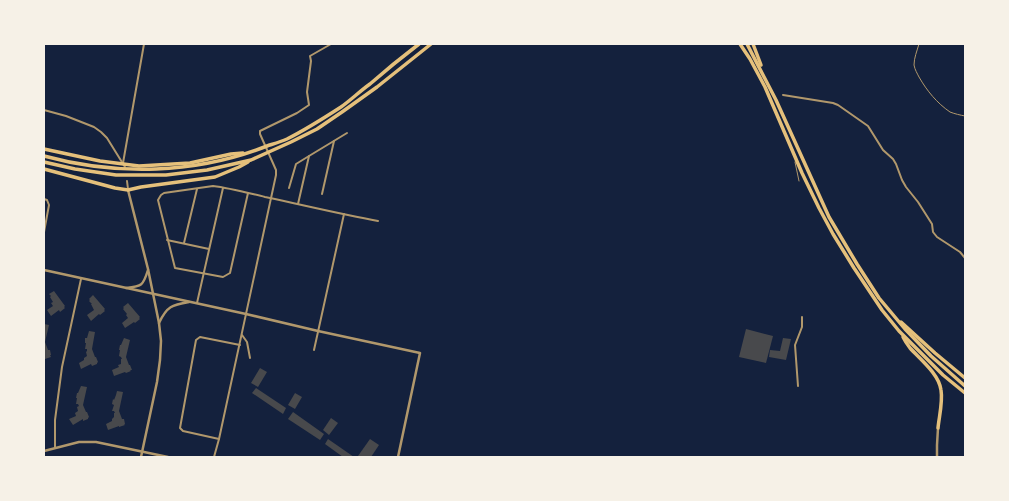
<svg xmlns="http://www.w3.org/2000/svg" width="1009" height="501" viewBox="0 0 1009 501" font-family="Mulish,sans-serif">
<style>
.building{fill:#48494c}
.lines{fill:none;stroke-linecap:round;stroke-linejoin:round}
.service{stroke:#b1986c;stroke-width:1}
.minor{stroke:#b1986c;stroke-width:2}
.tertiary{stroke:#b1986c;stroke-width:2.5}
.trunk{stroke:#e5c07b;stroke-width:3.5}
</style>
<rect width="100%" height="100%" fill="#14213d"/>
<g class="building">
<path d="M54,291L65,306L64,307L65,308L60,312L59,310L51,316L47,310L53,306L51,303L53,302L50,297L51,296L49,294Z"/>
<path d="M93,295L105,309L104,310L105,311L100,315L99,314L91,321L87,315L94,310L91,304H92L89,301L90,300L89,299Z"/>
<path d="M128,303L140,317L139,318L140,319L135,323L134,322L125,328L122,323L128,318L126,315L127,314L123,309L124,308L123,307Z"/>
<path d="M44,324L49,325L45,342L48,350H50L51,355H50L51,357L45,359V357L44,358Z"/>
<path d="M746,329L773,336L766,363L739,357Z"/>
<path d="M89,331L95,332L92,349L95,357H96L98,362L97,363V364L92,366L91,364L81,369L79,363L84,360V358L87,356L86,352L87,351V349H85L86,343H85V338H87Z"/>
<path d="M124,338L130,340L126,357L129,365H130L132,370H130L131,371L126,373L125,372L114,376L112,370L119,367L118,365L121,364V359H122L121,357L119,356L120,350H119L120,345H121Z"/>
<path d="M783,338L791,339L786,360L769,357L770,350L780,351Z"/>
<path d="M260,368L267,372L258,387L251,383Z"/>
<path d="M81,386L87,387L83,405L86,412H87L89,417L88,418V419L83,421V419L73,425L69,419L76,416L75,413L78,411L77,407L79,406L78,404H76L77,398H76L77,393H78Z"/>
<path d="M256,388L286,408L283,414L252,393Z"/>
<path d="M117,391L123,392L119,411L122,419H124L125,424H124L125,425L119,427V426L108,430L106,424L112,421V419L114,417V413H115L114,411H112L114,405L112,404L113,399L114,400L116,395Z"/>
<path d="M295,393L302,397L295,409L288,405Z"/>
<path d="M293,412L324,434L320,440L288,419Z"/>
<path d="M331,418L338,423L329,435L323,430Z"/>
<path d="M328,439L354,457H343L325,444Z"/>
<path d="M370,439L379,445L371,457H359L358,456Z"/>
</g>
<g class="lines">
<g class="service">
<path d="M919,44C917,51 914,58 914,65C915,70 917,73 919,77C927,91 937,103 950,112C955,114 960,115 965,116"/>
<path d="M795,162L799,181"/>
</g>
<g class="minor">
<path d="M783,95L833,103L838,105L868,126L883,150L893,159L896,164L902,180L906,187L918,202L932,224L933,232L937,237L960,252L965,258"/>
<path d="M44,110L66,116L94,127L101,132L107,138L125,167"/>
<path d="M123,163L144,44"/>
<path d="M127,181L128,189"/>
<path d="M289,188L296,164L309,156"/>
<path d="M248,193L230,273L223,277L175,268L158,200L161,195L164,193L213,186C230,188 248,193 265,197C303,205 340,214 378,221"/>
<path d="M322,194L334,141"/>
<path d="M44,199L47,200L49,205L44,232"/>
<path d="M298,204L309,156L347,133"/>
<path d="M167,240L209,249"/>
<path d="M184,243L197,189"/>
<path d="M197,303L223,188"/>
<path d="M242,335L247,342L250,358"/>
<path d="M314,350L344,214"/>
<path d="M798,386L795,345L802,327V317"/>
<path d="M219,439L183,431L180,428L196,340L200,337L240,345"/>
<path d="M55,448V420L62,367L81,279"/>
<path d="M214,457L219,439L276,175V170L260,134V131L297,113L309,105L307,92L311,61L310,56L331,44"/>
</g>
<g class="tertiary">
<path d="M128,190L148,269L159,323L161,341L160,360L157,382L141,457"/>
<path d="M44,270L246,314L318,331L420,353L398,457"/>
<path d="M126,288C142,286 143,286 148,270"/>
<path d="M159,323C167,306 172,305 189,302"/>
<path d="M44,451L79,442H96L168,457"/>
<path d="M937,457V445L938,428"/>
</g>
<g class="trunk">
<path d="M740,44L750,59L765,87L802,173L819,208L833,234L854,268L882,310L899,331L943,375L965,393"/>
<path d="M747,44L776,100L829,217L857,264L879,298L905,329L931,356L965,386"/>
<path d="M753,44L761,65"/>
<path d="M44,149L100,161L139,166L190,163L231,154L243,153"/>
<path d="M44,156C117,176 196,174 267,146C273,144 280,142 287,139C305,130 324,118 341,107C351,100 360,91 370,84C386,70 402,57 419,44"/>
<path d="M44,162L75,169L116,175H166L207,170L251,160L291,142L317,129L342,112L377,87L431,44"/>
<path d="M44,169L115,188L128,190L141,187L215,177L239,167L248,162"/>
<path d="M901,322L935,353L965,378"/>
<path d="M903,337C905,341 907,344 910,348C920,359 939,374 941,390C943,402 939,417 938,428"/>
</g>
</g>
<rect width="1009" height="501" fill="none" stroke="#f6f1e7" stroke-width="90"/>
</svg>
